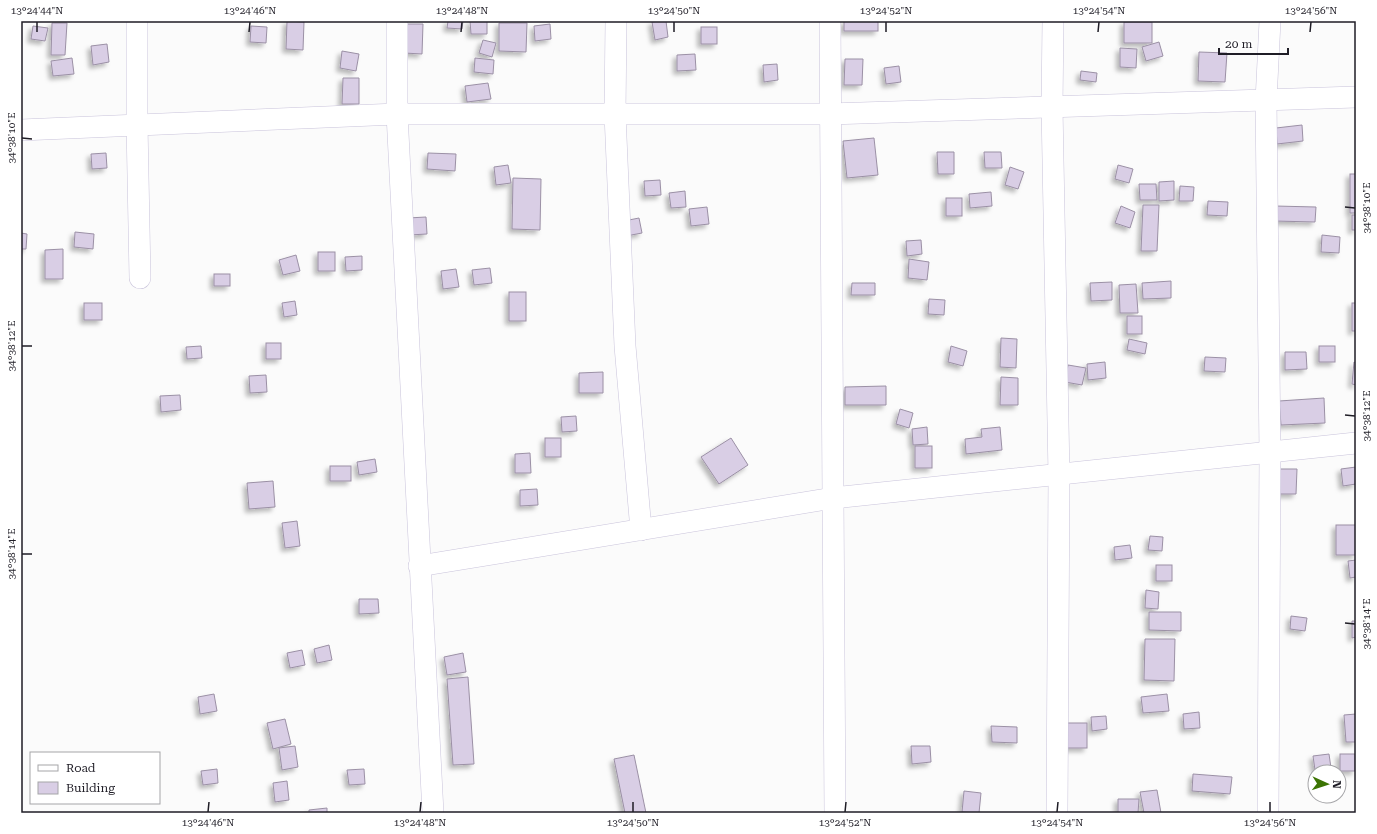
<svg xmlns="http://www.w3.org/2000/svg" width="1377" height="834" viewBox="0 0 1377 834" font-family="'Roboto Serif',serif">
<style>
.building{fill:#d9cee5;stroke:#9b90a5;filter:url(#shadow)}
.lines{fill:none;stroke-linecap:round;stroke-linejoin:round}
.street-casing{stroke:#c9c3db;stroke-width:22}
.street{stroke:#fff;stroke-width:21}
.ticks{fill:none;stroke:#1f1d26;stroke-width:1.5}
.neatline{fill:none;stroke:#1f1d26;stroke-width:1.5}
.ticks-label{font-size:10px;text-anchor:middle;fill:#1f1d26}
</style>
<defs>
<filter id="shadow"><feDropShadow dx="-3.5" dy="3.5" stdDeviation="2" flood-color="#0004"/></filter>
</defs>
<rect width="100%" height="100%" fill="#fbfbfb"/>
<g class="building">
<path d="M287,21L304,22L303,50L286,49Z"/>
<path d="M448,21H463L462,29L447,28Z"/>
<path d="M470,21H487V34H471Z"/>
<path d="M659,21H666L668,37L655,40L652,22Z"/>
<rect x="844" y="21" width="34" height="10"/>
<rect x="1124" y="22" width="28" height="21"/>
<path d="M52,23H67L65,55H51Z"/>
<path d="M499,23H527L526,52L499,51Z"/>
<path d="M405,24H423L422,54L404,53Z"/>
<path d="M550,24L551,39L535,41L534,26Z"/>
<path d="M33,26L48,28L45,41L31,39Z"/>
<path d="M251,26L267,27L266,43L250,42Z"/>
<rect x="701" y="27" width="16" height="17"/>
<path d="M483,40L496,43L492,57L479,53Z"/>
<path d="M1159,42L1163,56L1146,61L1142,47Z"/>
<path d="M107,44L109,62L93,65L91,46Z"/>
<path d="M1120,48L1137,49L1136,68L1120,67Z"/>
<path d="M342,51L359,54L356,71L340,68Z"/>
<path d="M1199,52L1227,53L1225,82L1198,81Z"/>
<path d="M695,54L696,70L677,71V55Z"/>
<path d="M72,58L74,74L53,76L51,61Z"/>
<path d="M475,58L494,60L493,74L474,72Z"/>
<path d="M845,59H863L862,85H844Z"/>
<path d="M777,64L778,80L764,82L763,65Z"/>
<path d="M899,66L901,82L886,84L884,68Z"/>
<path d="M1081,71L1097,73L1096,82L1080,80Z"/>
<path d="M343,78H359V104H342Z"/>
<path d="M488,83L491,99L467,102L465,86Z"/>
<path d="M1302,125L1303,141L1277,144L1276,128Z"/>
<path d="M874,138L878,175L847,178L843,141Z"/>
<path d="M937,152H954V174H938Z"/>
<path d="M984,152H1001L1002,168H985Z"/>
<path d="M106,153L107,168L92,169L91,154Z"/>
<path d="M428,153L456,154L455,171L427,169Z"/>
<path d="M508,165L511,183L496,185L494,167Z"/>
<path d="M1118,165L1133,169L1129,183L1115,179Z"/>
<path d="M1010,167L1024,172L1018,189L1005,185Z"/>
<rect x="1350" y="174" width="6" height="39"/>
<path d="M513,178L541,179L540,230L512,229Z"/>
<path d="M660,180L661,195L645,196L644,181Z"/>
<path d="M1174,181V200L1159,201V182Z"/>
<path d="M1139,184H1156L1157,200H1140Z"/>
<path d="M1180,186L1194,187L1193,201H1179Z"/>
<path d="M685,191L686,207L671,208L669,193Z"/>
<path d="M991,192L992,206L970,208L969,194Z"/>
<rect x="946" y="198" width="16" height="18"/>
<path d="M1208,201L1228,202L1227,216L1207,215Z"/>
<path d="M1143,205H1159L1157,251H1141Z"/>
<path d="M1121,206L1135,212L1130,228L1115,223Z"/>
<path d="M1275,206L1316,207L1315,222L1274,221Z"/>
<path d="M707,207L709,224L691,226L689,209Z"/>
<rect x="1352" y="215" width="4" height="15"/>
<path d="M426,217L427,234L409,235L408,218Z"/>
<path d="M639,218L642,233L626,236L624,221Z"/>
<path d="M75,232L94,234L93,249L74,247Z"/>
<path d="M21,233L27,234L26,249H21Z"/>
<path d="M1322,235L1340,237L1339,253L1321,252Z"/>
<path d="M921,240L922,254L907,256L906,241Z"/>
<path d="M63,249V279H45V250Z"/>
<rect x="318" y="252" width="17" height="19"/>
<path d="M296,255L300,271L283,275L279,260Z"/>
<path d="M362,256V270L346,271L345,257Z"/>
<path d="M909,259L929,262L927,280L908,278Z"/>
<path d="M490,268L492,283L474,285L472,270Z"/>
<path d="M456,269L459,287L443,289L441,271Z"/>
<rect x="214" y="274" width="16" height="12"/>
<path d="M1171,281V298L1143,299L1142,283Z"/>
<path d="M1112,282V300L1091,301L1090,283Z"/>
<path d="M852,283H875V295H851Z"/>
<path d="M1136,284L1138,313H1120L1119,285Z"/>
<rect x="509" y="292" width="17" height="29"/>
<path d="M929,299L945,300L944,315L928,314Z"/>
<path d="M295,301L297,315L284,317L282,303Z"/>
<rect x="84" y="303" width="18" height="17"/>
<rect x="1352" y="303" width="4" height="28"/>
<rect x="1127" y="316" width="15" height="18"/>
<path d="M1001,338L1017,339L1016,368L1000,367Z"/>
<path d="M1129,339L1147,343L1145,354L1127,350Z"/>
<rect x="266" y="343" width="15" height="16"/>
<path d="M201,346L202,358L187,359L186,347Z"/>
<path d="M951,346L967,351L963,366L948,362Z"/>
<rect x="1319" y="346" width="16" height="16"/>
<path d="M1285,352H1306L1307,369L1285,370Z"/>
<path d="M1205,357L1226,358L1225,372L1204,371Z"/>
<path d="M1105,362L1106,378L1088,380L1087,364Z"/>
<path d="M1354,362L1356,363V385L1352,384Z"/>
<path d="M1068,365L1086,368L1082,385L1065,382Z"/>
<path d="M603,372V393H579V373Z"/>
<path d="M266,375L267,392L250,393L249,376Z"/>
<path d="M1001,377L1018,378V405H1000Z"/>
<path d="M886,386V405H845V387Z"/>
<path d="M180,395L181,410L161,412L160,396Z"/>
<path d="M1324,398L1325,423L1281,425L1279,401Z"/>
<path d="M900,409L913,413L909,428L896,424Z"/>
<path d="M576,416L577,431L562,432L561,417Z"/>
<path d="M927,427L928,444L913,445L912,429Z"/>
<path d="M1000,427L1002,450L966,454L965,439L982,437L981,429Z"/>
<rect x="545" y="438" width="16" height="19"/>
<path d="M731,438L748,465L719,484L701,457Z"/>
<rect x="915" y="446" width="17" height="22"/>
<path d="M530,453L531,473H515V454Z"/>
<path d="M375,459L377,472L359,475L357,462Z"/>
<rect x="330" y="466" width="21" height="15"/>
<path d="M1356,467V484L1343,486L1341,469Z"/>
<path d="M1275,469H1297L1296,494H1274Z"/>
<path d="M273,481L275,507L249,509L247,483Z"/>
<path d="M537,489L538,505L520,506V490Z"/>
<path d="M297,521L300,546L285,548L282,523Z"/>
<rect x="1336" y="525" width="20" height="30"/>
<path d="M1150,536L1163,537L1162,551L1148,550Z"/>
<path d="M1130,545L1132,558L1115,560L1114,547Z"/>
<path d="M1356,560V577L1350,578L1348,561Z"/>
<rect x="1156" y="565" width="16" height="16"/>
<path d="M1146,590L1159,592L1158,609L1145,608Z"/>
<path d="M359,599H378L379,613L359,614Z"/>
<path d="M1149,612H1181V631L1149,630Z"/>
<path d="M1291,616L1307,618L1305,631L1290,629Z"/>
<path d="M1352,621H1356V637L1352,638Z"/>
<path d="M1145,639H1175L1174,681L1144,680Z"/>
<path d="M329,645L332,660L317,663L314,649Z"/>
<path d="M302,650L305,665L290,668L287,653Z"/>
<path d="M463,653L466,672L447,675L444,657Z"/>
<path d="M468,677L474,764L453,765L447,679Z"/>
<path d="M214,694L217,711L200,714L198,697Z"/>
<path d="M1167,694L1169,711L1143,713L1141,697Z"/>
<path d="M1199,712L1200,728L1184,729L1183,714Z"/>
<path d="M1356,714V742H1346L1344,715Z"/>
<path d="M1106,716L1107,729L1092,731L1091,717Z"/>
<path d="M285,719L291,744L273,749L267,723Z"/>
<rect x="1061" y="723" width="26" height="25"/>
<path d="M991,726L1017,727V743L992,742Z"/>
<path d="M295,746L298,767L282,770L279,748Z"/>
<path d="M911,746H930L931,762L912,764Z"/>
<path d="M1329,754L1331,768L1315,770L1313,756Z"/>
<rect x="1340" y="754" width="15" height="17"/>
<path d="M634,755L646,813H625L614,759Z"/>
<path d="M217,769L218,783L203,785L201,771Z"/>
<path d="M364,769L365,784L349,785L347,770Z"/>
<path d="M1193,774L1232,777L1230,794L1192,791Z"/>
<path d="M287,781L289,800L275,802L273,783Z"/>
<path d="M1157,790L1161,813H1144L1140,792Z"/>
<path d="M964,791L981,793L979,813L962,812Z"/>
<path d="M1118,799H1139L1138,813H1118Z"/>
<path d="M327,808V813H309V810Z"/>
</g>
<g class="lines">
<g class="street-casing">
<g id="street">
<path d="M137,21V124L140,278"/>
<path d="M397,21V114L433,813"/>
<path d="M616,21L615,114L625,346L641,530"/>
<path d="M830,21L835,813"/>
<path d="M1053,21L1052,107L1059,475L1057,813"/>
<path d="M21,130L397,114H829L1356,97"/>
<path d="M419,566L833,498L1356,443"/>
<path d="M1268,813L1270,453L1266,101L1270,21"/>
</g>
</g>
<use href="#street" class="street"/>
</g>
<path class="ticks" d="M37,32V22M249,32L250,22M461,32L462,22M674,32V22M886,32V22M1098,32L1099,22M1310,32L1311,22M22,138L32,139M1345,207L1355,208M22,346H32M1345,415L1355,416M22,554H32M1345,623L1355,624M208,812L209,802M420,812L421,802M633,812V802M845,812L846,802M1057,812L1058,802M1270,812V802"/>
<rect width="1377" height="834" fill="none" stroke="#ffffff" stroke-width="44"/>
<rect x="30" y="752" width="130" height="52" fill="#ffffff" stroke="#a5a5a8"/>
<rect x="38" y="765" width="20" height="6" fill="#ffffff" stroke="#a5a5a8"/>
<text x="66" y="772" font-size="12" fill="#1f1d26">Road</text>
<rect x="38" y="782" width="20" height="12" fill="#d9cee5" stroke="#a5a5a8"/>
<text x="66" y="792" font-size="12" fill="#1f1d26">Building</text>
<g transform="translate(1327 784) rotate(93)"><circle r="19" fill="#ffffff" stroke="#a5a5a8"/>
<path d="M0-3L7 15L0 10L-7 15Z" fill="#3c7403"/>
<text y="-6" font-size="11" font-weight="bold" text-anchor="middle" fill="#1f1d26">N</text>
</g>
<path d="M1219 48v6h69v-6" fill="none" stroke="#1f1d26" stroke-width="2"/>
<text x="1225" y="48" font-size="12" fill="#1f1d26" stroke="#ffffff" stroke-width="3" paint-order="stroke">20 m</text>
<rect x="22" y="22" width="1333" height="790" class="neatline"/>
<g class="ticks-label">
<text x="37" y="14">13°24'44"N</text>
<text x="250" y="14">13°24'46"N</text>
<text x="462" y="14">13°24'48"N</text>
<text x="674" y="14">13°24'50"N</text>
<text x="886" y="14">13°24'52"N</text>
<text x="1099" y="14">13°24'54"N</text>
<text x="1311" y="14">13°24'56"N</text>
<text transform="translate(11 138) rotate(-90)" y="4">34°38'10"E</text>
<text transform="translate(1366 208) rotate(-90)" y="4">34°38'10"E</text>
<text transform="translate(11 346) rotate(-90)" y="4">34°38'12"E</text>
<text transform="translate(1366 416) rotate(-90)" y="4">34°38'12"E</text>
<text transform="translate(11 554) rotate(-90)" y="4">34°38'14"E</text>
<text transform="translate(1366 624) rotate(-90)" y="4">34°38'14"E</text>
<text x="208" y="826">13°24'46"N</text>
<text x="420" y="826">13°24'48"N</text>
<text x="633" y="826">13°24'50"N</text>
<text x="845" y="826">13°24'52"N</text>
<text x="1057" y="826">13°24'54"N</text>
<text x="1270" y="826">13°24'56"N</text>
</g>
</svg>
